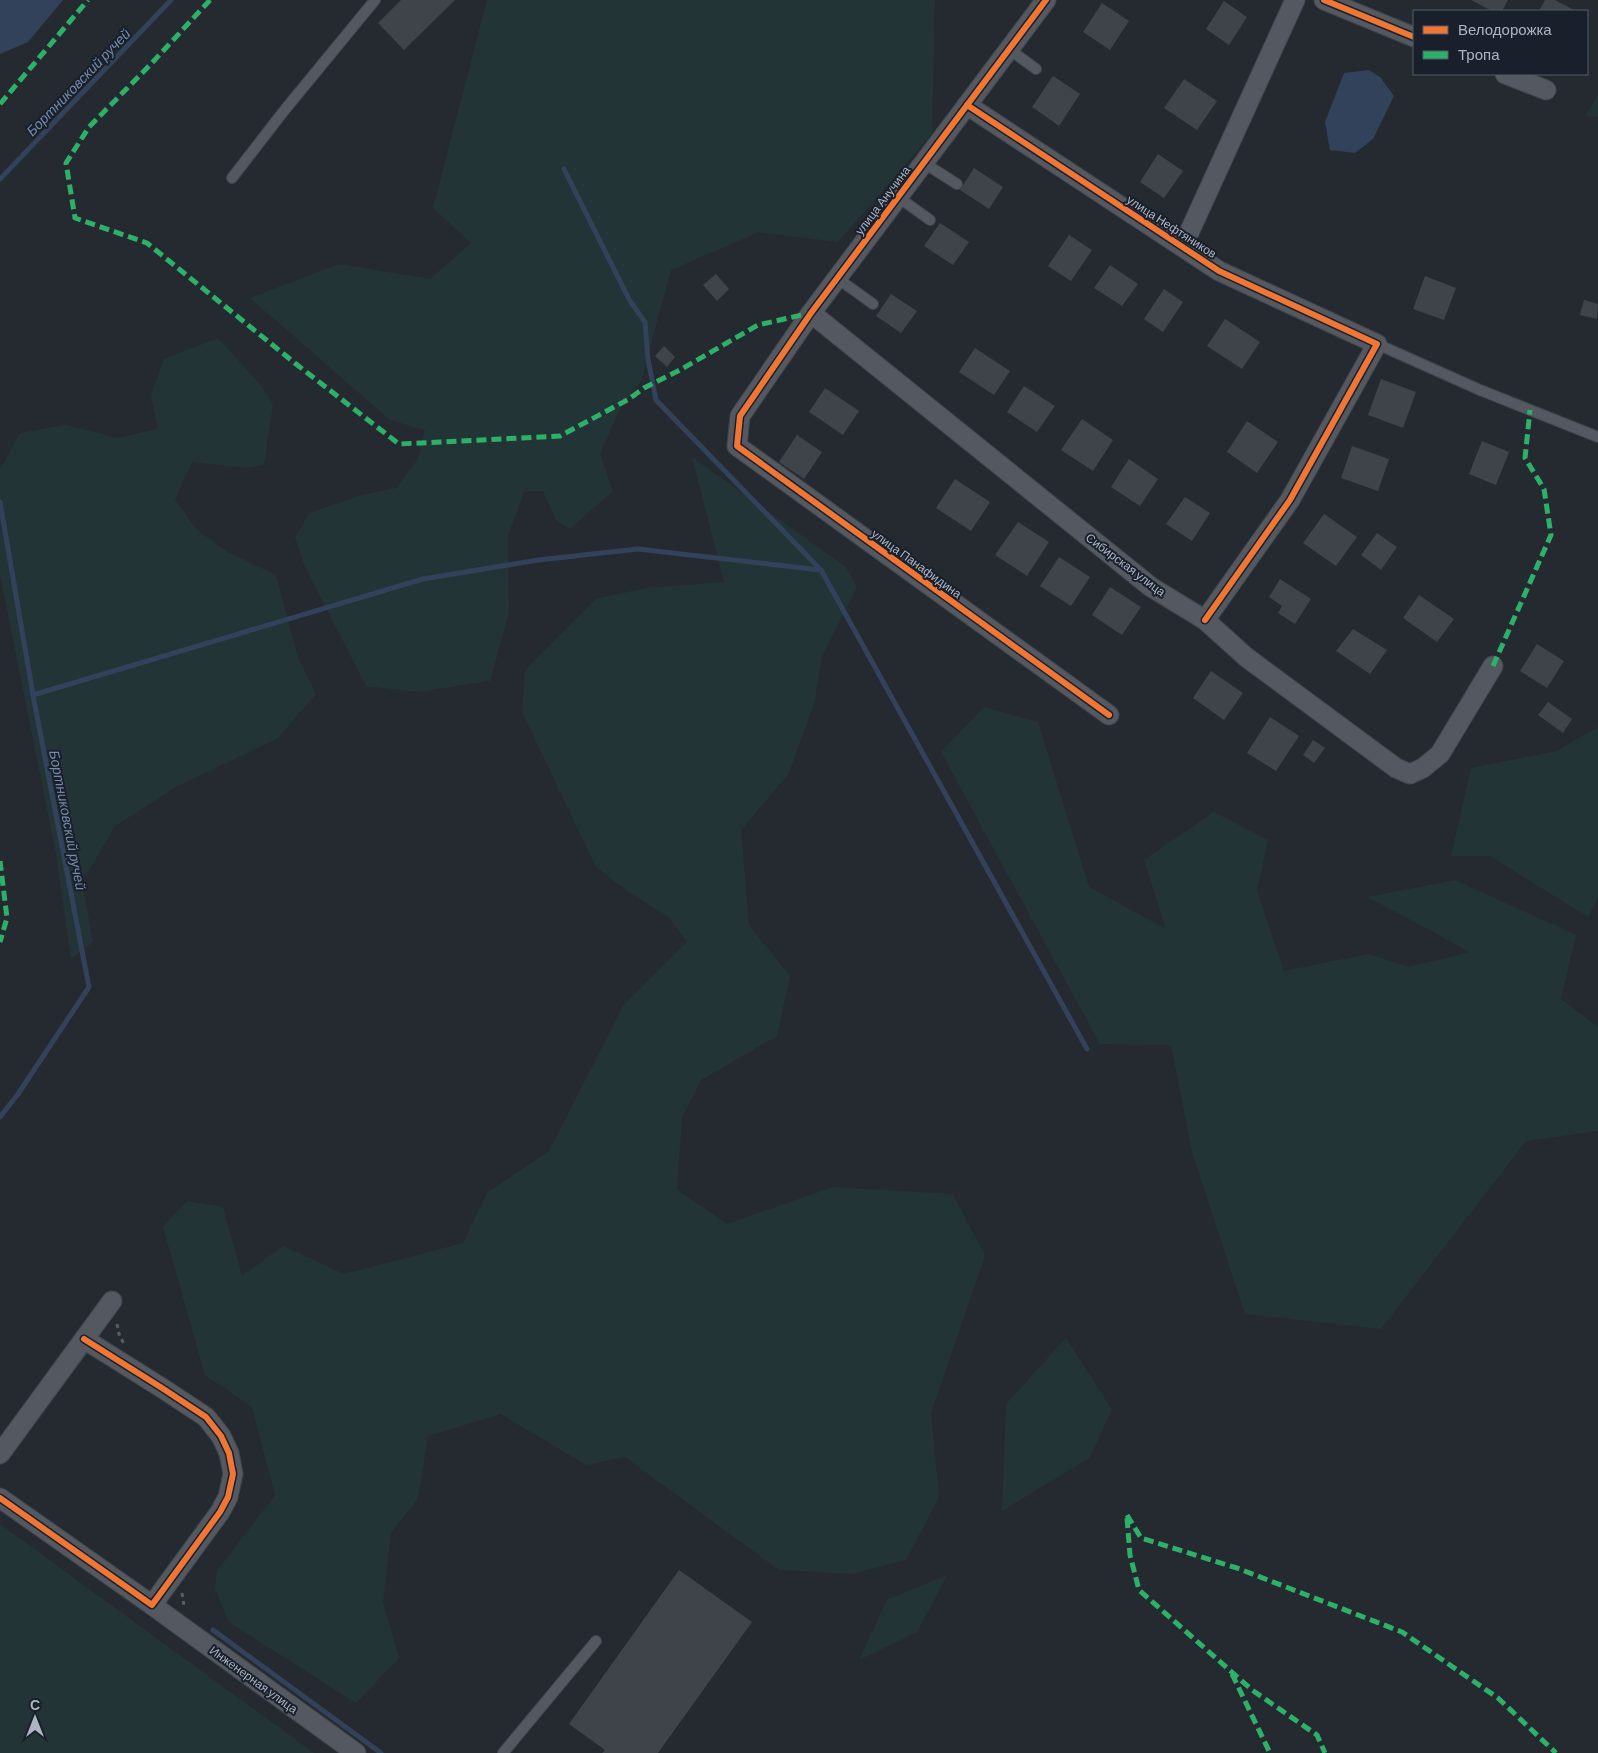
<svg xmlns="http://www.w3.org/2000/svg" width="1598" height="1753" viewBox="0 0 1598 1753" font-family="Barlow,sans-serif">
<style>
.green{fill:#233437}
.water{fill:#32425a}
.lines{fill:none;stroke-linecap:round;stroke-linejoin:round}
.stream{stroke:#32425a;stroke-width:5}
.building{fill:#3f434a}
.service-casing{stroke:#42464c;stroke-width:12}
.minor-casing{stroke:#42464c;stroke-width:21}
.path{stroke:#585c63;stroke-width:3;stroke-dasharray:4 4;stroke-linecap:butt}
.service{stroke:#545860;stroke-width:10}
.minor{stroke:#545860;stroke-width:19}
.quiet{stroke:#2db169;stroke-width:5;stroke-dasharray:10 5;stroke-linecap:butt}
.cycleway-casing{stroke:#19202b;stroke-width:9}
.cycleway{stroke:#f07635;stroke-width:6}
.labels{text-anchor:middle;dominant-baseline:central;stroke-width:4;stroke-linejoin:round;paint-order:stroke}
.street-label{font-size:12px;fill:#adb5c4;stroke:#19202b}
.water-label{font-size:14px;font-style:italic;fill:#758bac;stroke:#19202b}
</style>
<rect width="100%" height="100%" fill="#252a31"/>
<g class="green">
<path d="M487,0H935L932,134L838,242L759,232L671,270L641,381L617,415L600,454L613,491L570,529L556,520L543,491L524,492L508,536L509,613L490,681L418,692L366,686L305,567L295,537L309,513L362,495L396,488L418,459L425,430L390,420L250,298L339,264L430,279L471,243L433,208Z"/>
<path d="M1598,95V117L1585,116Z"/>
<path d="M218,338L259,383L273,404L264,465L246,468L192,462L175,500L196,529L228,552L276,575L298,658L316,694L278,738L174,788L115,826L82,882L93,942L71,959L56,854L0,574V470L20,433L65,425L117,438L158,429L151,396L164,359Z"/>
<path d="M692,457L846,567L857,587L822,656L814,704L788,775L741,830L749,925L790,976L777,1036L701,1080L682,1117L677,1190L727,1224L833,1187L953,1194L985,1256L931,1413L939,1497L906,1560L852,1574L779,1570L625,1457L586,1465L501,1414L428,1436L418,1499L391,1532L383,1603L399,1658L356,1703L229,1622L215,1589L217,1571L275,1495L252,1407L205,1375L163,1227L187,1201L223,1207L242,1276L283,1246L344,1274L463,1243L487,1193L549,1151L623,1006L687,942L669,917L627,891L596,867L522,712L525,670L596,599L646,588L724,582Z"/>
<path d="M984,707L1038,722L1089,887L1166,929L1144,860L1214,812L1268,840L1257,891L1284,971L1368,954L1408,967L1470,952L1368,897L1455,880L1576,935L1561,999L1598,1027V1131L1526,1141L1381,1329L1245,1314L1192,1152L1171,1045L1100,1044L941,752Z"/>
<path d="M1598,727V896L1588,917L1490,856H1451L1471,768L1556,751Z"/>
<path d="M1066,1338L1112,1410L1089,1458L1002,1511L1006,1404Z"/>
<path d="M0,1524L314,1753H0Z"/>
<path d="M947,1575L917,1632L859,1660L887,1600Z"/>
</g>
<g class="water">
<path d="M0,0H63L28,42L0,54Z"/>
<path d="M1369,70L1380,77L1394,96L1373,139L1355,153L1330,150L1325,122L1344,73Z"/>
</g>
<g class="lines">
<g class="stream">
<path d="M564,169L630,301L645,322L648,359L656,400L821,570L1087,1049"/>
<path d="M0,179L171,0"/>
<path d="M0,502L33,695L89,987L18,1094L0,1117"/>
<path d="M33,695L423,579L538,560L638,549L820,570"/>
<path d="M213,1630L381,1753"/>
</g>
</g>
<g class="building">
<path d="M401,0H455L404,50L378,23Z"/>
<path d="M1471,0H1508L1502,11H1492Z"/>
<path d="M1545,0H1555L1576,11H1539Z"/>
<path d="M1224,1L1247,17L1229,45L1206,29Z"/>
<path d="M1102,3L1129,21L1110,50L1083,32Z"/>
<path d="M1053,76L1080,94L1059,126L1032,107Z"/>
<path d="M1184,79L1217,101L1197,130L1164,108Z"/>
<path d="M1158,154L1183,171L1164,198L1140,182Z"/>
<path d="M974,168L1003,187L989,209L960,190Z"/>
<path d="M940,223L969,242L953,265L924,246Z"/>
<path d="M1069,235L1092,250L1071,281L1048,266Z"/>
<path d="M1110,265L1138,284L1122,306L1094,288Z"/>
<path d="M716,274L729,289L717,301L703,285Z"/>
<path d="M1425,276L1456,288L1444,320L1413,309Z"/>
<path d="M1164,289L1183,302L1163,332L1144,319Z"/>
<path d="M891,294L917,311L901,333L876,316Z"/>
<path d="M1584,300L1598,304L1597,319L1580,315Z"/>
<path d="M1225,319L1260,342L1242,369L1207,346Z"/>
<path d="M664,346L675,357L667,367L655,356Z"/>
<path d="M975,348L1010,371L994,395L959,372Z"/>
<path d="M1381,379L1416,392L1403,428L1368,415Z"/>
<path d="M1024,386L1055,406L1037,432L1007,412Z"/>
<path d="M825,388L859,411L843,435L809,412Z"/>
<path d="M1082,419L1113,440L1093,471L1061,450Z"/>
<path d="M1247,421L1278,442L1257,473L1227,452Z"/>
<path d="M797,435L822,452L804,479L779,462Z"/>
<path d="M1482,441L1509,452L1496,485L1469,474Z"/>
<path d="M1352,446L1389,459L1378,491L1341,478Z"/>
<path d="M1129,459L1158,479L1140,506L1111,487Z"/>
<path d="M955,479L990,502L971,531L936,508Z"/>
<path d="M1185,497L1210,513L1192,541L1166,524Z"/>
<path d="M1324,514L1357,537L1336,566L1303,543Z"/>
<path d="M1018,522L1049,542L1027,576L995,555Z"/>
<path d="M1377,533L1397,547L1381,570L1361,555Z"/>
<path d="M1059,557L1090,577L1071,606L1040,586Z"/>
<path d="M1280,579L1311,599L1295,624L1278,613L1282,606L1269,597Z"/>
<path d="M1110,587L1141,607L1122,635L1092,615Z"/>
<path d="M1419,595L1454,619L1437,642L1403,618Z"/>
<path d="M1353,629L1387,650L1370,674L1336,651Z"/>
<path d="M1537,644L1564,661L1547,688L1520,671Z"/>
<path d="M1211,671L1243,693L1224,720L1193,698Z"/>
<path d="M1548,702L1572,719L1563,733L1538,715Z"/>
<path d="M1270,717L1299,736L1276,771L1247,753Z"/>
<path d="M1313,740L1325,748L1314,763L1303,755Z"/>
<path d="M679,1570L752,1622L658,1753H602L605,1750L569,1724Z"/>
</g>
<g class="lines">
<g class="service-casing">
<g id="service">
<path d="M1009,49L1036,69"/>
<path d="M924,163L957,184"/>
<path d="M232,178L283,112L375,0"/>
<path d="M898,197L930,220"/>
<path d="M837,278L873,304"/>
<path d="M1377,344L1480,390L1598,437"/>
<path d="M503,1753L596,1641"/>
</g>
</g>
<g class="minor-casing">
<g id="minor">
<path d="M1046,0L811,313L740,416L737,446L1109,715"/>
<path d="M1324,0L1414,37"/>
<path d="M1505,74L1546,90"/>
<path d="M967,105L1219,271L1377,344L1290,500L1205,620"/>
<path d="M1183,246L1295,0"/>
<path d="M811,313L1151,587L1205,620L1246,657L1396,768L1410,774L1423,768L1440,754L1493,666"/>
<path d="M0,1454L112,1301"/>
<path d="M0,1498L152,1605L220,1512L228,1497L233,1474L229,1453L221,1436L206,1417L162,1388L84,1339"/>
<path d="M152,1605L356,1753"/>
</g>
</g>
<g class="path">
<path d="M117,1324L119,1334L124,1344"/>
<path d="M182,1593L184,1606"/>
</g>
<use href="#service" class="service"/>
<use href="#minor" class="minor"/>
<g class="quiet">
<path d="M210,0L151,64L89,127L66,163L75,218L147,243L296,364L399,444L560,436L629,399L644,388L678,371L758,325L810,313"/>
<path d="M0,104L88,0"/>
<path d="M1493,666L1551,535L1544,489L1525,458L1530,410"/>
<path d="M0,861L7,918L0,942"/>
<path d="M1127,1515L1141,1538L1237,1568L1402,1632L1498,1698L1556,1753"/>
<path d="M1127,1518L1130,1555L1139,1590L1252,1690L1317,1735L1325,1753"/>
<path d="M1232,1674L1270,1753"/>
</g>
<g class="cycleway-casing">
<g id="cycleway">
<path d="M1046,0L811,313L740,416L737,446L1109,715"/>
<path d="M1324,0L1414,37"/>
<path d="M967,105L1219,271L1377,344L1290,500L1205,620"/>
<path d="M0,1498L152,1605L220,1512L228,1497L233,1474L229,1453L221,1436L206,1417L162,1388L84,1339"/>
</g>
</g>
<use href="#cycleway" class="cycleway"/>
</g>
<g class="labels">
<g class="street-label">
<text transform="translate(882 200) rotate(-53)">улица Анучина</text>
<text transform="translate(1172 226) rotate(33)">улица Нефтяников</text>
<text transform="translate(917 563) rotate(36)">улица Панафидина</text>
<text transform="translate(1126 564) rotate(37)">Сибирская улица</text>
<text transform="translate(254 1679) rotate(36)">Инженерная улица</text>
</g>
<g class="water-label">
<text transform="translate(78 82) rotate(-46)">Бортниковский ручей</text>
<text transform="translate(68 820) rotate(79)">Бортниковский ручей</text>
</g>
</g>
<rect x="1413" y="10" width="175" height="65" fill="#19202b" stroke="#545c68"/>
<rect x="1423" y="26" width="25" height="8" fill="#f07635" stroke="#545c68"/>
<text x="1458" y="35" font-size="15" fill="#adb5c4">Велодорожка</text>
<rect x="1423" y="51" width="25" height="8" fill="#2db169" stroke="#545c68"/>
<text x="1458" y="60" font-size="15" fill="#adb5c4">Тропа</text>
<g transform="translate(35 1718)" stroke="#19202b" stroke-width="4" paint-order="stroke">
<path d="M0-4L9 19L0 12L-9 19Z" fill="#adb5c4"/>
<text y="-8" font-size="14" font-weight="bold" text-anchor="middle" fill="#adb5c4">С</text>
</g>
</svg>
